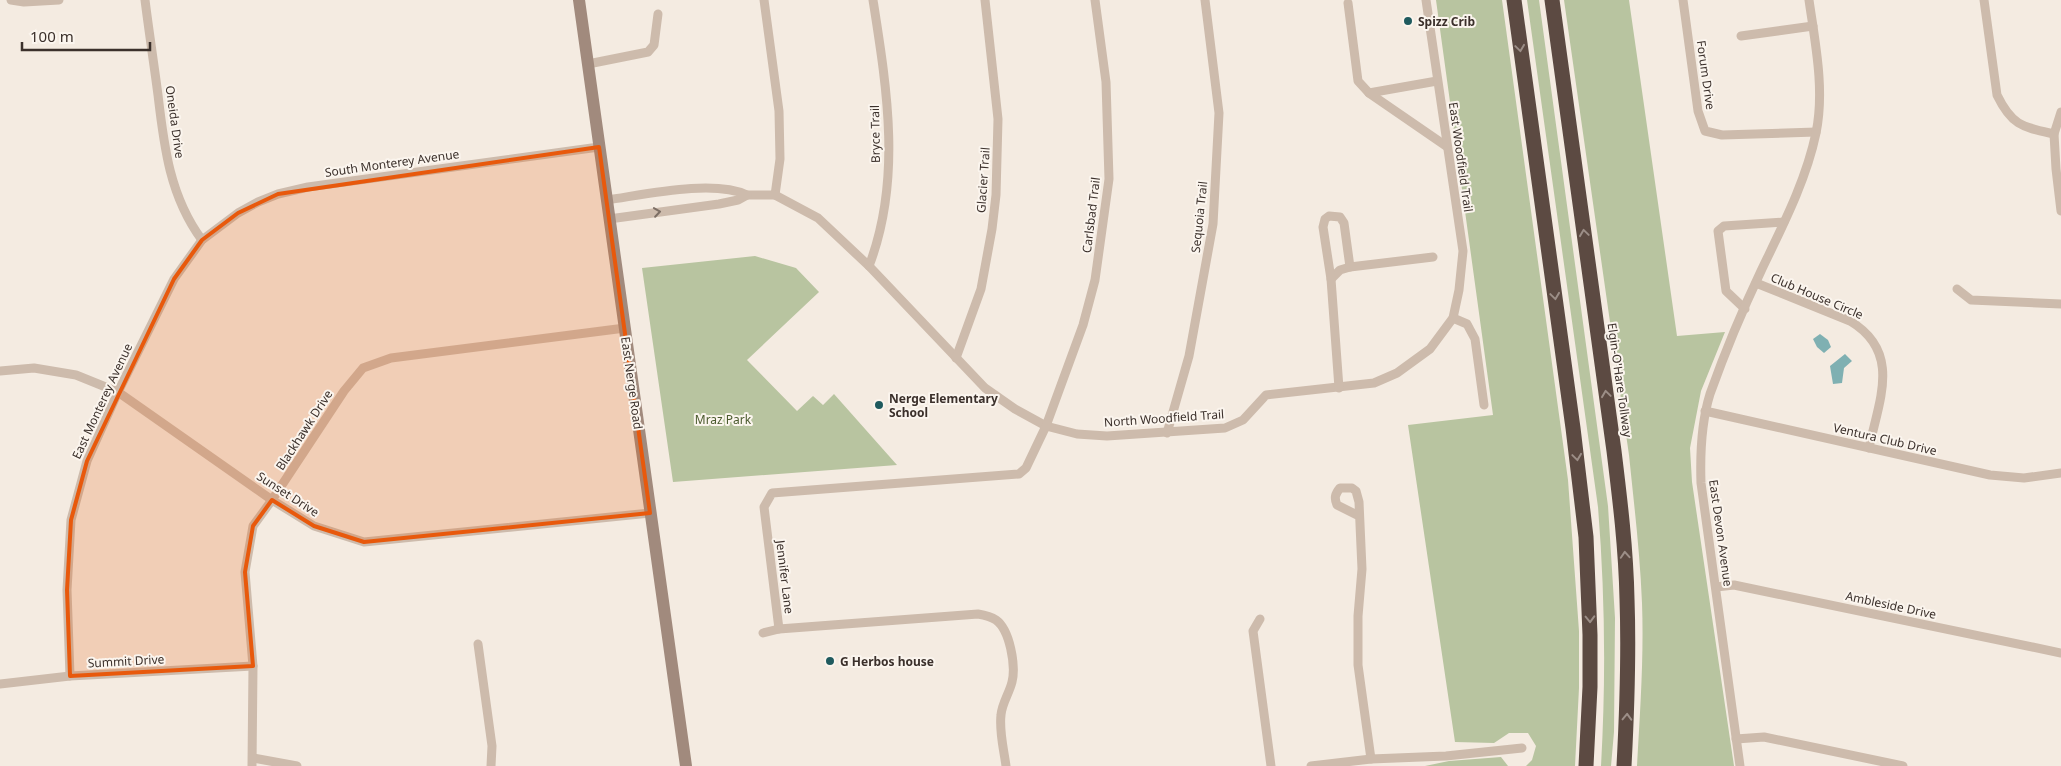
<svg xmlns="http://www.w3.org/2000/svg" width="2061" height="766" viewBox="0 0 2061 766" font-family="'Noto Sans',sans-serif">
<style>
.green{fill:#b8c4a0}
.water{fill:#7fb0b2}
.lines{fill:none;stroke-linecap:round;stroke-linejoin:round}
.minor{stroke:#cdbbac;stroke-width:9}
.secondary{stroke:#a18a7d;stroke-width:12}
.motorway{stroke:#5c4a42;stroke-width:15}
.oneway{stroke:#9c8e87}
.oneway2{stroke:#7d6f65}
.marked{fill:#e8590c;fill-opacity:0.2;stroke:#e8590c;stroke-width:4;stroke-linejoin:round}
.poi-dot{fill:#1f5a5e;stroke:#fbf5ee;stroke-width:2}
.labels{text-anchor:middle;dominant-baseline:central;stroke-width:4;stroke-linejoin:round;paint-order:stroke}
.poi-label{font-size:12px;font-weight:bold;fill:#3b302b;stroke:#fbf5ee;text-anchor:start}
.street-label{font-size:12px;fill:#3b302b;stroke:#fbf5ee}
.park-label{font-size:12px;fill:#4a5a2e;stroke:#fbf5ee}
</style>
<rect width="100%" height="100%" fill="#f4ebe1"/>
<g class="green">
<path d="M1436,0H1502L1568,480L1579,631V688L1575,766H1526L1532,760L1536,746L1528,733H1509L1494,743L1455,742L1408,425L1493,415Z"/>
<path d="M1527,0H1539L1608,506L1615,618L1614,732L1611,766H1601C1606,679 1605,594 1598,507Z"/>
<path d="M1564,0H1629L1677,336L1725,332L1701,391L1690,448L1692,482L1734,766H1637C1640,712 1644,657 1642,603C1640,553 1634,504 1629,455Z"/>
<path d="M755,256L796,268L819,292L747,360L797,411L813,396L823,405L834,394L897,465L673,482L642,268Z"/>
<path d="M1501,757L1508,766H1425L1449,761Z"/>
</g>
<g class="water">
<path d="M1820,334L1828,340L1831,347L1824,353L1817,347L1813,339Z"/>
<path d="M1845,354L1852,361L1844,368L1842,383L1833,384L1830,366Z"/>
</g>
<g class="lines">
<g class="minor">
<path d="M11,0L24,2L59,0"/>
<path d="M145,0C149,32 154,64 158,95C164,147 170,197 202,240"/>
<path d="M764,0L779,111L780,159L775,195"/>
<path d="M1683,0L1698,111L1705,131L1722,135L1816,132"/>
<path d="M1984,0L1997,95C2012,126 2023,127 2054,134"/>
<path d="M1348,3L1358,81L1369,93L1446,146"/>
<path d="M1741,36L1813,26"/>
<path d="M588,64L648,52L654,45L658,14"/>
<path d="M1369,93L1437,81"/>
<path d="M2061,112L2054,134L2056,169L2061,211"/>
<path d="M747,195H775L818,218L869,266L985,388L1015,409L1046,426L1077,434L1107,436L1225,428L1243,420L1266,395L1374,383L1397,373L1430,349L1453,318L1459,290L1463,251L1426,0"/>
<path d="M607,200C643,195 713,179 747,195L738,200L719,204L609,219"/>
<path d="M869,266C902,180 887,89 873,0"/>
<path d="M1331,279L1340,270L1350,267L1433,257"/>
<path d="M1756,283L1850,321C1902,352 1879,400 1869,448"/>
<path d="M1957,289L1971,300L2061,304"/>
<path d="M1745,309L1726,291L1718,231L1724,226L1784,222"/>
<path d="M1453,318L1467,324L1475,339L1484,405"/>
<path d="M956,358L981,289L992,229L996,195L998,119L985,0"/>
<path d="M0,371L34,368L76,375L118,392L272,500L314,526L364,542L650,513"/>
<path d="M1339,388L1331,279L1323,227L1325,219L1329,216L1340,217L1344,223L1350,267"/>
<path d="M1705,411L1990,475L2024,478L2061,473"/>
<path d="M1167,433L1189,356L1213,224L1219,113L1205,0"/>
<path d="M1359,516L1337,505C1334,498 1335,494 1340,488H1352L1356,491L1359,502L1362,569L1358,616V665L1371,759"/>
<path d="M1716,587L1734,585L2061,653"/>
<path d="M1260,619L1253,631L1271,766"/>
<path d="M763,633L779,629"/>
<path d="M478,644L492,746L491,766"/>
<path d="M70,676L67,590L71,520L87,461L118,392L174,279L202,240L238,213L258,202L278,194L308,187L599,147"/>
<path d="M0,684L70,676L253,666"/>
<path d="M1736,739L1764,737L1903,766"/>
<path d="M253,758L297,766"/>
<path d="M252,766L253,666L245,572L253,526L272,500L344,391L363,368L391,358L625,328"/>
<path d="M1006,766C1004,750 999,732 1001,715C1002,703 1009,694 1012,682C1016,666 1010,630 996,620C990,616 984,615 978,614L779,629L764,507L772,493L1019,474L1026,468L1046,426L1083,325L1095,280L1109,179L1106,82L1095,0"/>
<path d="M1311,766L1371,759L1446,756L1522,748"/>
<path d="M1740,766L1701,483C1700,453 1701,423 1710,394C1725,352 1742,311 1761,271C1782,227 1806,181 1816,133C1825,90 1815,42 1809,0"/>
</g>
<path class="secondary" d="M579,0L686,766"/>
<g class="motorway">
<path d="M1514,0L1573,428L1586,537L1590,635V687L1586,766"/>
<path d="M1552,0L1614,451C1620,500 1626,549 1627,599C1629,655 1627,710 1624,766"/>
</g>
</g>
<defs><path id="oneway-chevron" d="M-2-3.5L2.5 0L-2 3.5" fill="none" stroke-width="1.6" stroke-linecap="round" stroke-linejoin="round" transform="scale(1.25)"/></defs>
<g class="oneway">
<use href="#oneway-chevron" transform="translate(1520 48) rotate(82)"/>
<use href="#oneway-chevron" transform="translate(1584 233) rotate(-98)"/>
<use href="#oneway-chevron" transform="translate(1555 296) rotate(82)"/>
<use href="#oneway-chevron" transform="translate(1606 394) rotate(-98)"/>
<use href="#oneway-chevron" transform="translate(1577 457) rotate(82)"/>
<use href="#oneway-chevron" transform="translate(1625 555) rotate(-94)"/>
<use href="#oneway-chevron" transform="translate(1590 619) rotate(88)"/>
<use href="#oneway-chevron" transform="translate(1627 717) rotate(-88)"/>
</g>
<use class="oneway2" href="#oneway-chevron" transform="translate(657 212) rotate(-8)"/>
<path class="marked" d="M599,147L650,513L364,542L314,526L272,500L253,526L245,572L253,666L70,676L67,590L71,520L87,461L174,279L202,240L238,213L278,194Z"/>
<g class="poi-dot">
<circle cx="1408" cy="21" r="5"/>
<circle cx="879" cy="405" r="5"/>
<circle cx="830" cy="661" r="5"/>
</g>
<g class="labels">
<g class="poi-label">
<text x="1418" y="21">Spizz Crib</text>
<text x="889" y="398">Nerge Elementary<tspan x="889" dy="14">School</tspan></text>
<text x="840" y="661">G Herbos house</text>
</g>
<g class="street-label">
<text transform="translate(1706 75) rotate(82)">Forum Drive</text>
<text transform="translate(175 122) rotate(82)">Oneida Drive</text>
<text transform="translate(875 134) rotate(-91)">Bryce Trail</text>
<text transform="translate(1461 157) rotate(82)">East Woodfield Trail</text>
<text transform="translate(392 163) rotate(-8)">South Monterey Avenue</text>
<text transform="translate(983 180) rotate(-86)">Glacier Trail</text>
<text transform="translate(1091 215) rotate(-83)">Carlsbad Trail</text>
<text transform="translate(1199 217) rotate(-84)">Sequoia Trail</text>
<text transform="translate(1817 296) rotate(23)">Club House Circle</text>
<text transform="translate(1620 380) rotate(82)">Elgin-O'Hare Tollway</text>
<text transform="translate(632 383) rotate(82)">East Nerge Road</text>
<text transform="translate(102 401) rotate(-65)">East Monterey Avenue</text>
<text transform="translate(1164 418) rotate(-4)">North Woodfield Trail</text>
<text transform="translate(304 430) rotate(-57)">Blackhawk Drive</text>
<text transform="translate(1885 439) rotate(13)">Ventura Club Drive</text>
<text transform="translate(288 494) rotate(33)">Sunset Drive</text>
<text transform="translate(1721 533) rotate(82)">East Devon Avenue</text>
<text transform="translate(785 577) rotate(83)">Jennifer Lane</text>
<text transform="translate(1891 605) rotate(12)">Ambleside Drive</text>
<text transform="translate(126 661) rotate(-3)">Summit Drive</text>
</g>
<g class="park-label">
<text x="723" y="419">Mraz Park</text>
</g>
</g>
<path d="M22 42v8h128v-8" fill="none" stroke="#3b302b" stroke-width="2.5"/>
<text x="30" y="42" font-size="15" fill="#3b302b" stroke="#fbf5ee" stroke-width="4" paint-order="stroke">100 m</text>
</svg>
